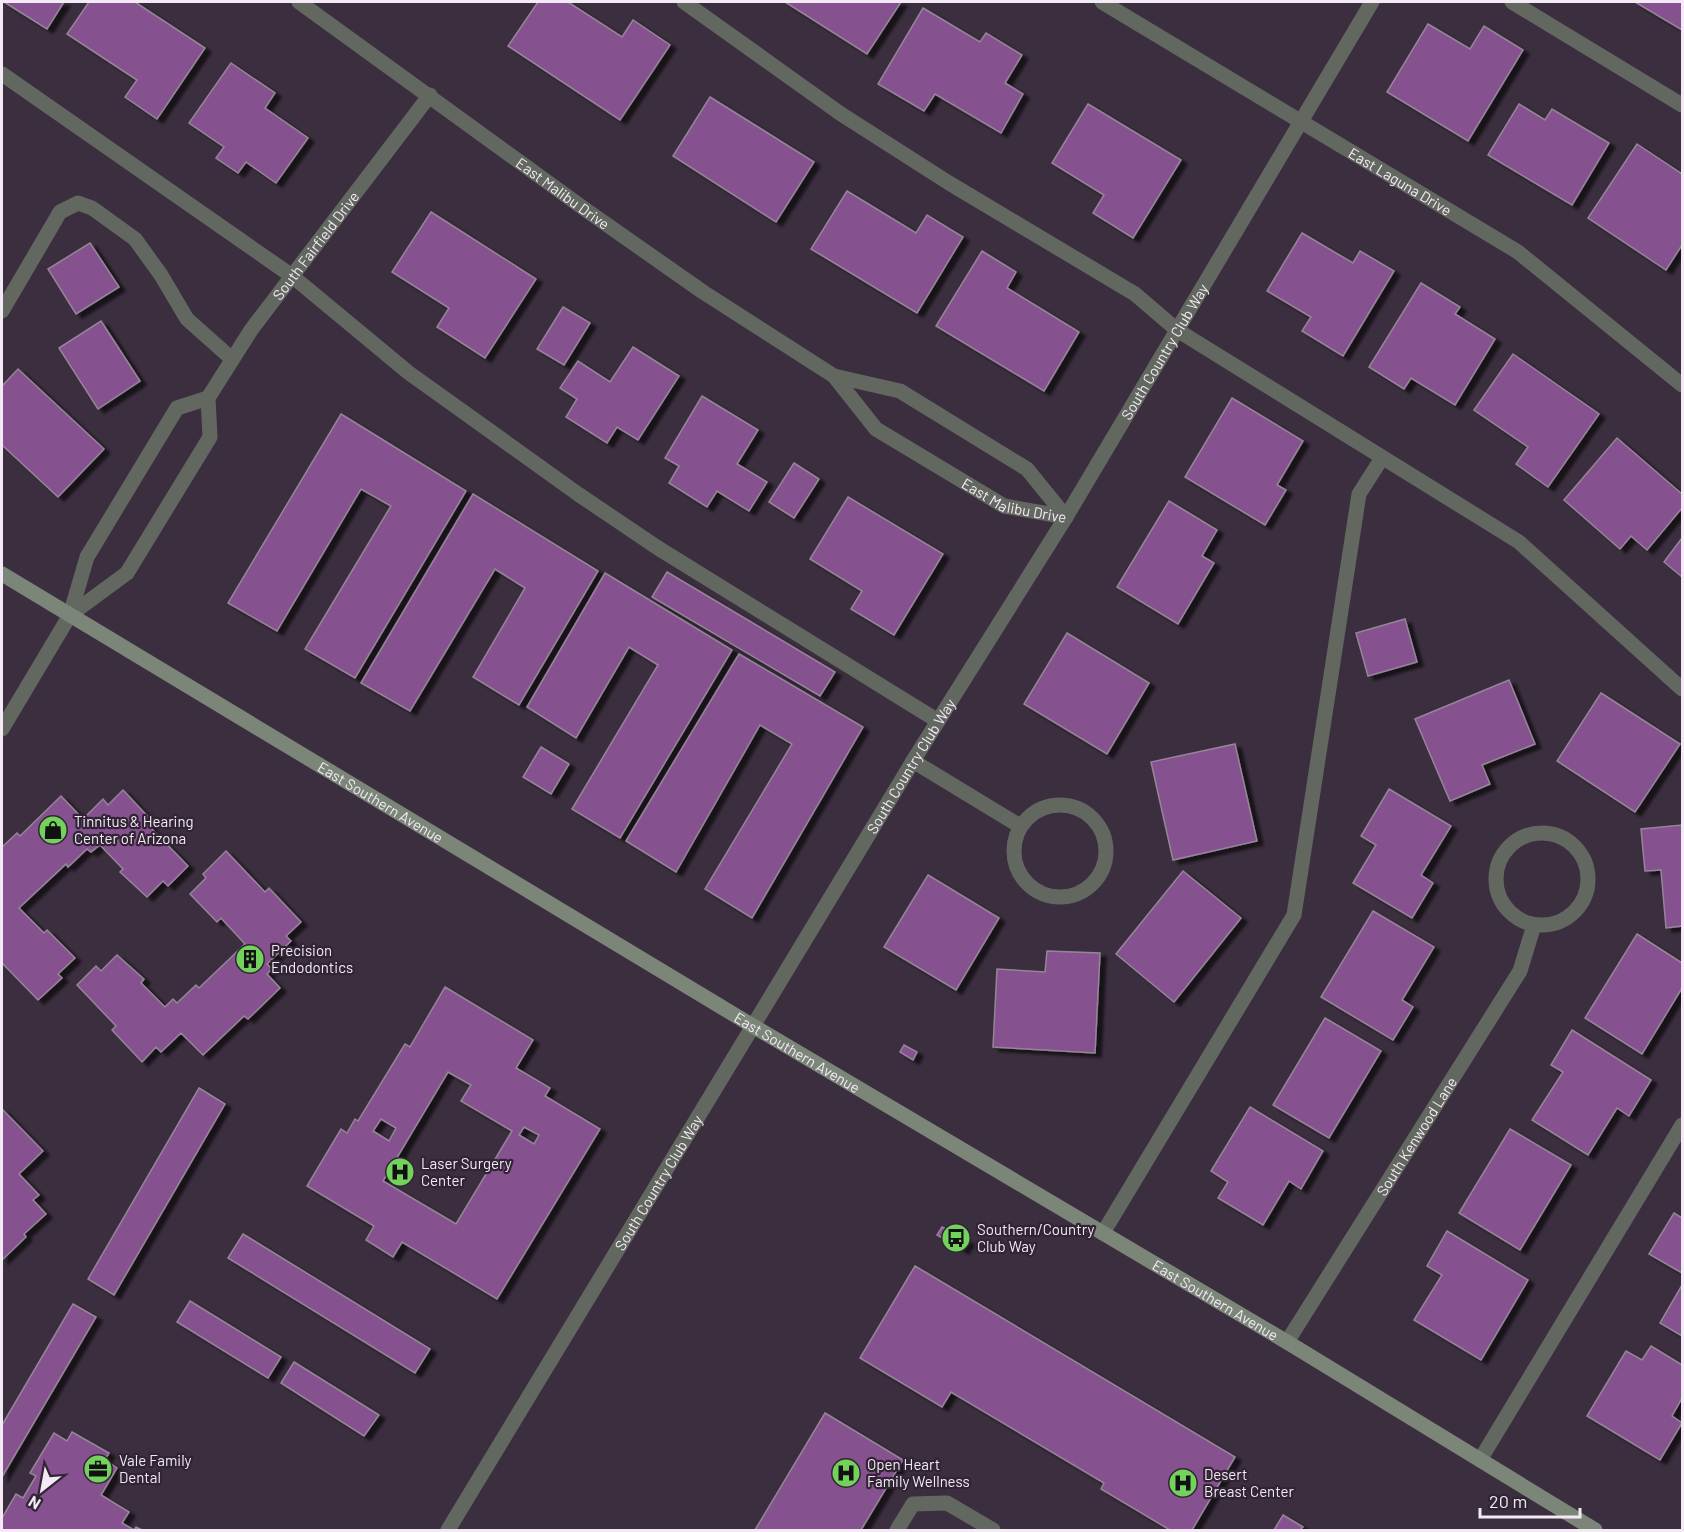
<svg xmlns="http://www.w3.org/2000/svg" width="1684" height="1532" viewBox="0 0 1684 1532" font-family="Barlow,sans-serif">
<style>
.building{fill:#85518f;stroke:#968599;stroke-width:1.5;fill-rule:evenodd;filter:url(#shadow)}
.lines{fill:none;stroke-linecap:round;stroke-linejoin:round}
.service{stroke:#626860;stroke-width:15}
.minor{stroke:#626860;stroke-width:15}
.tertiary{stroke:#626860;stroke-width:15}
.secondary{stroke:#7b8679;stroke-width:15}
.labels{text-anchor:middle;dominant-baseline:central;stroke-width:4.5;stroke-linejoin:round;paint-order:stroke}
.street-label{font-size:15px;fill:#f3eaf5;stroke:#312434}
.poi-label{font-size:15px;fill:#f3eaf5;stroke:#312434;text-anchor:start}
</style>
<defs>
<filter id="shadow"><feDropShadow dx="6" dy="4" stdDeviation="1.5" flood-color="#0009"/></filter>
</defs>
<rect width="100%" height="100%" fill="#3b2e3e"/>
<g class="building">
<path d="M4,2H64L47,29Z"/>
<path d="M89,2H135L205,48L157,119L125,97L137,80L67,34Z"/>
<path d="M538,2H568L622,37L633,20L670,45L620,120L508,46Z"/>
<path d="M785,2H901L867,54Z"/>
<path d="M1635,2H1682V30Z"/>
<path d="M923,8L980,42L986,33L1022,55L1005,83L1023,94L1001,133L935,94L924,111L878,84Z"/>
<path d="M1428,24L1470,49L1484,26L1523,50L1468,141L1387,92Z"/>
<path d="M231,63L275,93L265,108L308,138L276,183L246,162L238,173L216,158L224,147L189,123Z"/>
<path d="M710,97L814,162L776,222L673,156Z"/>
<path d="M1088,104L1181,160L1133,238L1093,213L1104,195L1052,163Z"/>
<path d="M1519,104L1545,120L1552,109L1609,143L1572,205L1488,155Z"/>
<path d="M1637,144L1682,174V245L1666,270L1588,218Z"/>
<path d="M847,191L916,233L927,215L963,237L917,313L811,249Z"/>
<path d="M431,212L536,279L485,358L437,327L449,308L392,272Z"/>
<path d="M1302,233L1353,263L1360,251L1394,271L1343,356L1302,331L1311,317L1267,291Z"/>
<path d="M90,243L119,287L76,314L48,269Z"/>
<path d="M982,251L1016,272L1007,288L1079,332L1044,391L936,326Z"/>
<path d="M1421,283L1460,307L1455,314L1495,339L1455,405L1411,378L1404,389L1369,367Z"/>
<path d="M563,307L590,323L564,365L537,349Z"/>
<path d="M101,321L140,381L98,409L59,348Z"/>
<path d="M633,347L679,376L638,440L617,427L607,443L566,417L577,399L560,388L578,361L610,382Z"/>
<path d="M1513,354L1599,414L1548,487L1516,464L1528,447L1474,410Z"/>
<path d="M18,369L104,449L58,497L2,445V386Z"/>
<path d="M702,396L758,430L737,464L767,482L749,511L717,491L707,507L669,483L679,466L665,458Z"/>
<path d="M1232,398L1303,441L1277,485L1286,490L1265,525L1185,477Z"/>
<path d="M341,414L466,491L355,678L305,649L391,506L361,489L277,631L228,603Z"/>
<path d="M1617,438L1682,494V508L1647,550L1631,536L1620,549L1564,500Z"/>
<path d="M794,463L819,479L794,518L769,502Z"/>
<path d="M473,494L598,571L519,705L473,677L525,588L495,569L410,711L361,683Z"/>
<path d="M848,497L943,554L894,635L851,609L862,591L810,559Z"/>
<path d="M1169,501L1217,530L1202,556L1214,563L1178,624L1117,587Z"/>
<path d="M1682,538V577L1664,562Z"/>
<path d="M667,572L835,672L820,696L652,597Z"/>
<path d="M605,573L732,650L620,838L572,809L658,665L629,647L576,738L527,707Z"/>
<path d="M1405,619L1417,662L1368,676L1356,633Z"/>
<path d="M1067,633L1149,683L1107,754L1024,704Z"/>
<path d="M739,654L863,727L752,918L705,889L792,744L760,725L676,872L626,841Z"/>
<path d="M1509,680L1535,744L1482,765L1490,784L1450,801L1415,719Z"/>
<path d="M1601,693L1680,744L1635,812L1557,761Z"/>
<path d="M1235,744L1257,841L1173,860L1151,762Z"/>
<path d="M541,747L569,764L551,794L523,777Z"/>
<path d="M1389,789L1451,826L1421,875L1433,883L1412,918L1353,883L1376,845L1361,836Z"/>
<path d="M123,790L153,822L149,826L188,866L168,886L163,881L147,897L120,872L123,869L100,845L91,852L87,849L68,867L66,864L19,908L44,933L47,930L75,958L58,974L62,978L38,1000L2,963V847L17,833L20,836L61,796L83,819L103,799L108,805Z"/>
<path d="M1682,825V926L1666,928L1661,870L1645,871L1641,829Z"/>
<path d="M226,851L265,892L269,888L301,922L286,936L291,941L267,964L272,969L267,974L280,988L248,1019L244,1016L203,1055L181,1033L161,1052L156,1047L142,1062L112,1030L116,1026L77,985L96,966L101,971L117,955L144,979L141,983L165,1007L173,999L177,1003L196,985L199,988L245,944L221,918L217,922L190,894L206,878L203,874Z"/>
<path d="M1183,871L1241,918L1174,1002L1116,954Z"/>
<path d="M928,875L999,918L956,990L884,947Z"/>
<path d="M1373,911L1434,947L1402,1000L1413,1007L1393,1040L1321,997Z"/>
<path d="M1637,934L1682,963V988L1642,1054L1585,1018Z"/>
<path d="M1047,951L1100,953L1095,1053L993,1047L997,969L1045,972Z"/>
<path d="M445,987L533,1040L516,1068L550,1088L545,1096L600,1129L497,1299L402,1242L393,1257L366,1240L374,1226L307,1186L341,1129L347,1133L355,1119L358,1121L405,1044L410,1047ZM448,1072L471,1085L461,1101L512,1131L456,1224L383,1181ZM381,1119L396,1128L389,1141L373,1131ZM524,1127L539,1135L534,1144L519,1135Z"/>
<path d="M1325,1018L1381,1051L1329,1138L1273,1105Z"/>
<path d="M1572,1030L1651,1080L1629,1116L1617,1108L1588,1155L1532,1120L1563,1072L1551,1065Z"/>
<path d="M904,1045L917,1052L913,1060L900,1052Z"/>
<path d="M199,1088L225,1104L114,1295L88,1279Z"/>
<path d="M1250,1107L1323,1151L1301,1189L1289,1181L1263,1225L1218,1198L1228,1182L1211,1171Z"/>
<path d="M2,1109L43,1151L19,1174L39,1195L33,1200L46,1214L24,1234L26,1237L2,1260Z"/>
<path d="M1510,1129L1571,1165L1520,1250L1459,1213Z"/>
<path d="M1674,1213L1682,1218V1273L1649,1254Z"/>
<path d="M942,1227L968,1241L963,1250L937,1235Z"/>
<path d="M1447,1231L1528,1280L1481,1360L1414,1320L1442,1275L1427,1266Z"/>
<path d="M243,1234L430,1349L415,1373L228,1258Z"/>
<path d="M915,1266L1235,1457L1192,1530H1170L1101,1489L1104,1483L951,1392L942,1407L860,1358Z"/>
<path d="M1682,1285V1336L1660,1323Z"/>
<path d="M190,1301L281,1357L268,1378L177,1322Z"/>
<path d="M73,1304L96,1317L2,1477V1425Z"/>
<path d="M1651,1346L1682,1365V1398L1672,1416L1682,1423L1660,1460L1587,1416L1626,1351L1642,1360Z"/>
<path d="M294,1362L379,1415L364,1436L281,1383Z"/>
<path d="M825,1413L903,1460L861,1530H755Z"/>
<path d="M72,1432L109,1453L105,1460L117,1468L101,1495L129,1512L122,1523L134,1530L136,1527L142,1530H2V1518L16,1494L23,1498L36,1476L30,1473L54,1433L67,1441Z"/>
<path d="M1283,1515L1303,1527L1300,1530H1274Z"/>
</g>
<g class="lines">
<g class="service">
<path d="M684,2L841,114L949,183L1135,294L1177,330L1519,542L1682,689"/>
<path d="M1512,2L1682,105"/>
<path d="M2,74L292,276L409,373L578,494L658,548L938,721"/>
<path d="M2,311L60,212L78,203L92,208L135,239L161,275L187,319L232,359"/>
<path d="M1103,1233L1294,915L1359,494L1382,458"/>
<path d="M1480,1460L1682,1125"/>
<path d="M897,1530L913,1504L947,1503L993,1530"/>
</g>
<g class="minor">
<path id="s1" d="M299,2L586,210L703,292L834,376L900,391L1027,469L1066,517"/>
<path id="s2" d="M1102,2L1518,252L1682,385"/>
<path id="s3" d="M834,376L876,429L1004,506L1066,517"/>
<path id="s4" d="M70,615L127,573L210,437L208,398L251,330L430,95"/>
<path d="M2,729L70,615L87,557L177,408L208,398"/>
<path d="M913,761L1020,826"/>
<circle cx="1060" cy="851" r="46"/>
<circle cx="1542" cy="879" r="46"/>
<path id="s5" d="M753,1026L913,761L1066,517L1372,2"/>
<path id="s6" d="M1287,1342L1520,971L1534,925"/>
</g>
<path class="tertiary" id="s7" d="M448,1530L753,1026"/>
<path class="secondary" id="s8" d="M2,574L753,1026L1287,1342L1595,1530"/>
</g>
<defs>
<g id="shop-disc" transform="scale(1.5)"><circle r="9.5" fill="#73d25c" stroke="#312434"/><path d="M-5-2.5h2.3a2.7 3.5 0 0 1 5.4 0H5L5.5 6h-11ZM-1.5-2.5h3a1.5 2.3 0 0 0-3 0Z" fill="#111"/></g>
<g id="building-disc" transform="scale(1.5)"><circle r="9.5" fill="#73d25c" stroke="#312434"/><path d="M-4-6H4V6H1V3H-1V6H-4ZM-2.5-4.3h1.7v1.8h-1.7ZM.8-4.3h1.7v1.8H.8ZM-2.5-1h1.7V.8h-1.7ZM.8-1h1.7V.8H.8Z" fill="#111"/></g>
<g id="hospital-disc" transform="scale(1.5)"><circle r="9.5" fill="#73d25c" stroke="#312434"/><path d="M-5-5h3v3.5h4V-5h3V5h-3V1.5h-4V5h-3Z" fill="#111"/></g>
<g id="bus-disc" transform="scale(1.5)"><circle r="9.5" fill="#73d25c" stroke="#312434"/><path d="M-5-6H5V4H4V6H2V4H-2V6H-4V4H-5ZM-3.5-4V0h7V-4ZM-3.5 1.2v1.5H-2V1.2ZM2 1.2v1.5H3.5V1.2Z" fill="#111"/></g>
<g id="office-disc" transform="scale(1.5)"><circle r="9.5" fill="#73d25c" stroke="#312434"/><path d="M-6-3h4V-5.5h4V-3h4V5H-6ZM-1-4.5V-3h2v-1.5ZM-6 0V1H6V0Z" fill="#111"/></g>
</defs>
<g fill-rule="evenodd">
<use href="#shop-disc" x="53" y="830"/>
<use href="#building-disc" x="250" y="959"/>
<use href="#hospital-disc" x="400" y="1172"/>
<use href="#bus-disc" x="956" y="1238"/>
<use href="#office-disc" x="98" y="1469"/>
<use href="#hospital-disc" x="846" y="1473"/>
<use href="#hospital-disc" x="1183" y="1483"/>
</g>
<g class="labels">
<g class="street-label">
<text stroke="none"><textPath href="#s2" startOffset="348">East Laguna Drive</textPath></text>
<text stroke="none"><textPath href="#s1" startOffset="326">East Malibu Drive</textPath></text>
<text stroke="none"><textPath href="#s4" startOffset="456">South Fairfield Drive</textPath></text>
<text stroke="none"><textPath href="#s5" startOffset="790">South Country Club Way</textPath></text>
<text stroke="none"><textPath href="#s3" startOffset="225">East Malibu Drive</textPath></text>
<text stroke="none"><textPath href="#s5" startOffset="304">South Country Club Way</textPath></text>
<text stroke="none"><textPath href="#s8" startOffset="442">East Southern Avenue</textPath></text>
<text stroke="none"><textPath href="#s8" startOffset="928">East Southern Avenue</textPath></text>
<text stroke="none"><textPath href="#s6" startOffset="243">South Kenwood Lane</textPath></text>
<text stroke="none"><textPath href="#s7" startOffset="406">South Country Club Way</textPath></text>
<text stroke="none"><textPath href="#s8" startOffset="1414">East Southern Avenue</textPath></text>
</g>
<g class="poi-label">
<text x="74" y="821">Tinnitus &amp; Hearing<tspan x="74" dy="17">Center of Arizona</tspan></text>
<text x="271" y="950">Precision<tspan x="271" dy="17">Endodontics</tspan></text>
<text x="421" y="1163">Laser Surgery<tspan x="421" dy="17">Center</tspan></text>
<text x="977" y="1229">Southern/Country<tspan x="977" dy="17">Club Way</tspan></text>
<text x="119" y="1460">Vale Family<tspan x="119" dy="17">Dental</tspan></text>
<text x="867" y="1464">Open Heart<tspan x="867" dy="17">Family Wellness</tspan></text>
<text x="1204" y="1474">Desert<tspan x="1204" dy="17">Breast Center</tspan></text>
</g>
</g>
<rect width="1684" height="1532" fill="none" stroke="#f3eaf5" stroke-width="6"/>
<g transform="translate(42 1490) rotate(211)" stroke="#312434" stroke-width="4.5" paint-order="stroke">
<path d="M0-4.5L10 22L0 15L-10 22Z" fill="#f3eaf5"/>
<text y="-9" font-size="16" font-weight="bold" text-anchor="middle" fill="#f3eaf5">N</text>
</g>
<path d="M1480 1508v9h100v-9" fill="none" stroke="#f3eaf5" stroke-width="3"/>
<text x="1489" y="1508" font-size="18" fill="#f3eaf5" stroke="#312434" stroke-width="4.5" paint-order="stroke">20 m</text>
</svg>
